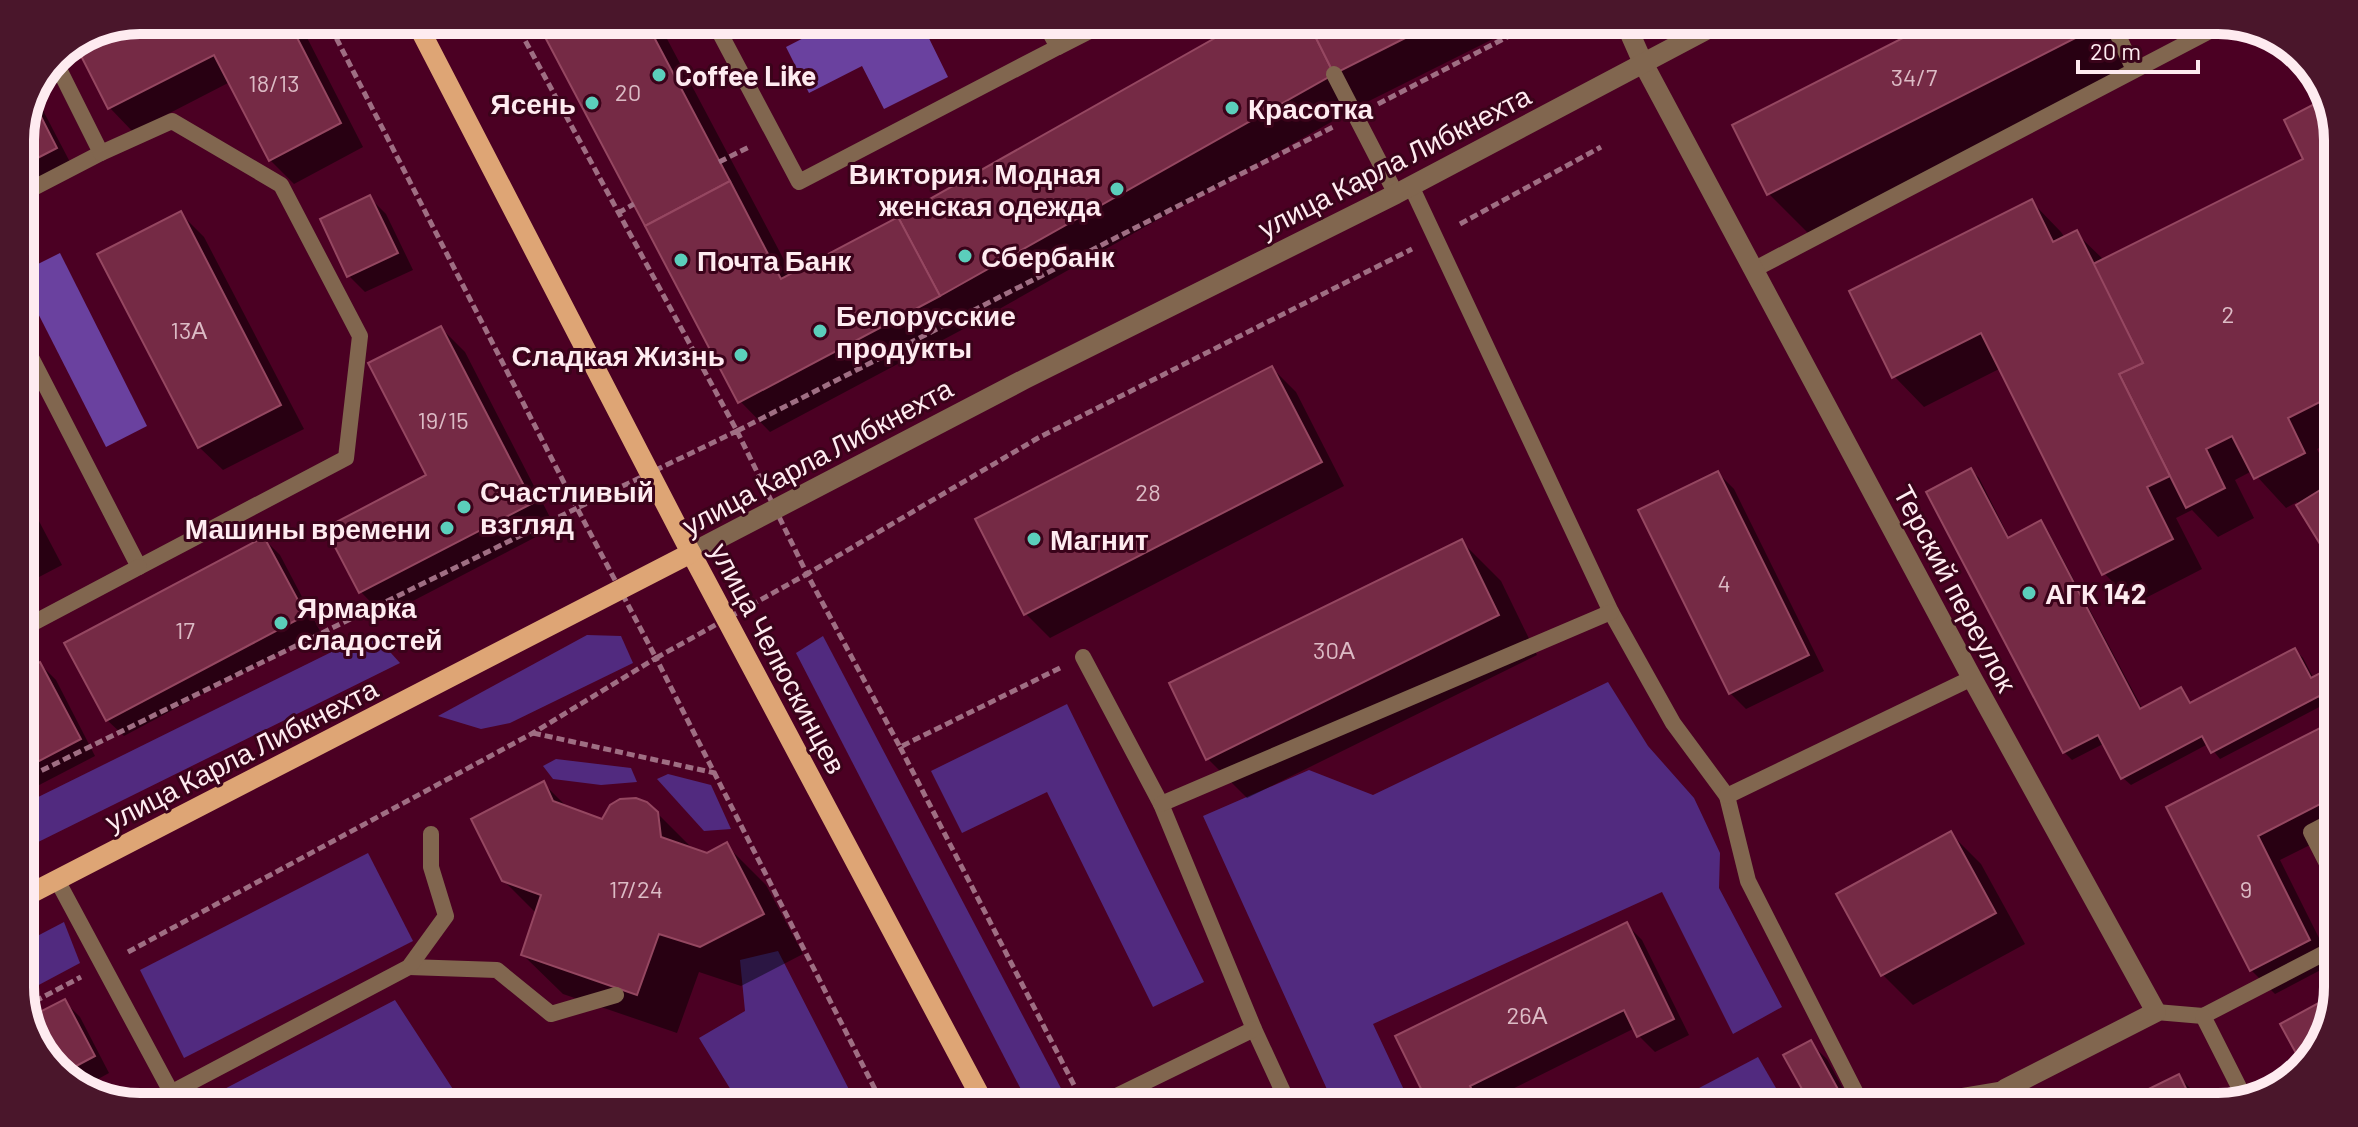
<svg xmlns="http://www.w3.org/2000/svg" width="2358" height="1127" viewBox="0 0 2358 1127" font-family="Barlow,sans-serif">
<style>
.green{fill:#512a7f}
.forest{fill:#6a419f}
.shadow{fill:#0007}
.building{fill:#752a45;stroke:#954761;stroke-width:2}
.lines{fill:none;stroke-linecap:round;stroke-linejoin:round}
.path{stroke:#9f6e83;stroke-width:5;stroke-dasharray:8 4;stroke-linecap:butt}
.service{stroke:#81664f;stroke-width:16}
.minor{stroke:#81664f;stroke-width:20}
.tertiary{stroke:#81664f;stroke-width:20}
.primary{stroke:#dea575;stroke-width:20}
.poi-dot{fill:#5bcebb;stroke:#3a031a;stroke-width:3}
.labels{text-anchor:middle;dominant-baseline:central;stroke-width:6;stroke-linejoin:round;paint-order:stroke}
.number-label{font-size:24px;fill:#dcbbc5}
.poi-label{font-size:28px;font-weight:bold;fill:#feebf0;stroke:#3a031a;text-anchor:start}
.street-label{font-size:28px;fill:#feebf0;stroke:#3a031a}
.rim{fill:none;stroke:#feebf0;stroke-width:10}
</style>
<rect width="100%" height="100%" fill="#4b0023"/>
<g class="green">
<path d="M372,632L400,663L20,851V806Z"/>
<path d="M587,635L621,636L633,663L510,723L481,729L438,716Z"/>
<path d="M823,636L1064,1094L1030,1107L796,653Z"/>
<path d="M1608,682L1648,746L1694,798L1720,853L1719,888L1782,1007L1733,1034L1662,892L1373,1024L1412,1107H1335L1203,816L1309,770L1373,795Z"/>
<path d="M1067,704L1204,982L1153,1007L1047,792L962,833L931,771Z"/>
<path d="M556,759L631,768L637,782L601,785L553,779L543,766Z"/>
<path d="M668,774L711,785L731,829L704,831L657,779Z"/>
<path d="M368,853L413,941L184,1058L140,970Z"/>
<path d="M64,922L80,963L20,995V945Z"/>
<path d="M778,951L858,1107H715L734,1095L699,1038L745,1011L740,960Z"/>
<path d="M395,1000L460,1100L478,1107H190Z"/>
<path d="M1758,1057L1787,1107H1663Z"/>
</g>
<g class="forest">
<path d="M816,20H920L948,77L884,109L862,66L809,93L786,47L821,29Z"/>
<path d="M60,253L147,426L106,447L20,278V273Z"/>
</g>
<g class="shadow">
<path d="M140,20H298L363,147L294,184L270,160L230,82L133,132L110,108L78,46Z"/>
<path d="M539,20H657L792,275L899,218L1251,20H1531L1365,103L969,326L770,432L740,401Z"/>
<path d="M1943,20H2110L2134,68L1809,234L1769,194Z"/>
<path d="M2181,20H2218L2199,38Z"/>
<path d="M36,97L71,164L20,191V133Z"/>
<path d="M2327,100L2338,133V438L2317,449L2334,483L2338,569L2297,502L2286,508L2252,471L2235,480L2254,518L2218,537L2192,510L2176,518L2202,569L2134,604L2104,573L2001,368L1924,407L1894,376L2031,201L2061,232L2065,238L2076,233L2105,261L2306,160L2286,121Z"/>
<path d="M370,198L386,214L413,270L365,292L349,276Z"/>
<path d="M180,213L204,237L304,429L223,470L199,447Z"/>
<path d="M441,328L465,352L555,527L384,616L361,592L328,529L429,476Z"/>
<path d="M1272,368L1296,392L1344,486L1050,638L1026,614L978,520Z"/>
<path d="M1971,470L1979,478L2010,539L2041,523L2048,531L2143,710L2181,689L2193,704L2295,650L2303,658L2314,679L2338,666V726L2325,704L2220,759L2208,744L2131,785L2123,778L2105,743L2072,760L2064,752Z"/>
<path d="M1718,473L1734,489L1824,671L1746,709L1730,693Z"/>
<path d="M20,485L62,565L20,587Z"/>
<path d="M264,539L280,555L320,631L124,736L107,720Z"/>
<path d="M1461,541L1501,581L1537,655L1247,798L1207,758Z"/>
<path d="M40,664L56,680L95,756L20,795V675Z"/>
<path d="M2322,730L2338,746V831L2280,860L2332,964L2275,994L2251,970L2169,807Z"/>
<path d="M544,784L569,809L603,821L657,813L695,851L707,856L726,845L766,885L803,954L741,986L699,972L677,1033L563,994L523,955L537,914L503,880Z"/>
<path d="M1951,834L1981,864L2025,944L1913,1005L1883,975Z"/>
<path d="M1626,924L1642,940L1689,1035L1655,1052L1639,1036L1635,1028L1484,1103L1486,1107H1432Z"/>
<path d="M64,1001L80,1017L109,1073L80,1089L40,1054Z"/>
<path d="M1810,1043L1827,1059L1853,1107H1814Z"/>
<path d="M2178,1076L2209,1107H2117Z"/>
</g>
<g class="building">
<path d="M140,20H288L341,123L269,161L214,55L108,109L76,46Z"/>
<path d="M536,20H645L730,181L645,226Z"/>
<path d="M1247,20H1307L1334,74L940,296L898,217Z"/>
<path d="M1307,20H1441L1334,74Z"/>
<path d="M1938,20H2092L2095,28L1767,195L1732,125Z"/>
<path d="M2326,98L2338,133V393L2288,418L2305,453L2254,479L2232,436L2206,449L2225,488L2186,508L2119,374L2143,363L2093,264L2303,159L2284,120Z"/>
<path d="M34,103L57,148L20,167V133Z"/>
<path d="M730,181L781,279L898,217L940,296L738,403L645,226Z"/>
<path d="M370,195L398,253L347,277L320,219Z"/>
<path d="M2032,199L2053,242L2077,230L2143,363L2119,374L2170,476L2147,487L2173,539L2102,575L1981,333L1892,378L1849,291Z"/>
<path d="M181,211L281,405L198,448L97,254Z"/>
<path d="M441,326L533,503L359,593L325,528L426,475L368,363Z"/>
<path d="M1272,366L1322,462L1024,615L975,519Z"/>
<path d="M1971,468L2008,538L2041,520L2140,709L2181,687L2190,703L2295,648L2311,678L2338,664V723L2334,725L2319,696L2211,753L2202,736L2121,779L2098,735L2063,753L1926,492Z"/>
<path d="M1718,471L1809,655L1729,694L1638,510Z"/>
<path d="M2338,479V569L2336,570L2296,505Z"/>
<path d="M264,537L306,615L106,721L64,643Z"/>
<path d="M1462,539L1499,615L1206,760L1169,683Z"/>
<path d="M40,662L81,739L20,771V672Z"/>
<path d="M2322,727L2338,759V795L2258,836L2310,940L2250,971L2166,807Z"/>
<path d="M544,781L553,801L602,819L610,805L620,799L636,798L647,802L658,812L661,837L707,853L727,842L764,914L700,947L659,934L637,995L521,955L541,895L502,881L471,819Z"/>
<path d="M1951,831L1996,913L1881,976L1836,894Z"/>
<path d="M1627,922L1674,1019L1637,1037L1624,1010L1470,1086L1480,1107H1430L1395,1036Z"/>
<path d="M2337,993L2326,1040L2303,1066L2280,1024Z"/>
<path d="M65,999L95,1056L63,1073L40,1054L28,1018Z"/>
<path d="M1811,1040L1846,1104L1841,1107H1812L1783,1055Z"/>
<path d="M2179,1074L2195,1107H2112Z"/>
</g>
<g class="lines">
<g class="path">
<path d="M514,20L737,431L1333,127"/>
<path d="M1378,104L1540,20"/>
<path d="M719,162L751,146"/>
<path d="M618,213L634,204"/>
<path d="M1460,224L1601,147"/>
<path d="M737,431L807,574L656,658L577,508Z"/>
<path d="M1060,668L900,747L807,574L1038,438L1412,249"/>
<path d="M533,733L715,773"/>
<path d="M900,747L1075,1087"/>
<path d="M20,781L577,508L327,20"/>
<path d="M128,952L533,733L656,658L884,1107"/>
<path d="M24,1007L81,977"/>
</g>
<g class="service">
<path d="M713,20L799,182L1058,47"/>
<path d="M1043,20L1058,47L1111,20"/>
<path d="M2111,20L2134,70"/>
<path d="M1334,74L1396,194"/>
<path d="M1411,186L1611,612L1673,723L1727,796L1748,881L1863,1107"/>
<path d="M20,195L101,153"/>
<path d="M1753,270L2227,22"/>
<path d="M20,336L139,567L346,458L360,336L281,185L172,121L101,153L54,59"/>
<path d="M20,630L139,567"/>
<path d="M1083,657L1161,804L1254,1029L1290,1107"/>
<path d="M1727,796L1972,678"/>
<path d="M1161,804L1611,612"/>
<path d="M2338,818L2311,832L2338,885"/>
<path d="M57,880L171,1092"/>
<path d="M409,967L497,970L551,1014L616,995"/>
<path d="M2156,1012L2203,1016L2338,946"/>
<path d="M2203,1016L2245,1099"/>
<path d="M144,1107L409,967L446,916L431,867V834"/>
<path d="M1094,1107L1254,1029"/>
<path d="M1913,1107L1921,1103L2005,1089"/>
</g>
<path class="minor" d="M1624,20L1643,63L1972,678L2156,1012L2005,1089L2015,1107"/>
<path class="tertiary" d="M691,553L1025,379L1396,194L1725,20"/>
<g class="primary">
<path d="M415,20L691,553L986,1107"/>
<path d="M20,899L691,553"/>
</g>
</g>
<g class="poi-dot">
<circle cx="659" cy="75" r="8"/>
<circle cx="592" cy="103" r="8"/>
<circle cx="1232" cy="108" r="8"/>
<circle cx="1117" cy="189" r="8"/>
<circle cx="965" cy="256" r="8"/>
<circle cx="681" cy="260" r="8"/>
<circle cx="820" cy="331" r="8"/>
<circle cx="741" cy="355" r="8"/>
<circle cx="464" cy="507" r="8"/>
<circle cx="447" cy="528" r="8"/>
<circle cx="1034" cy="539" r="8"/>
<circle cx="2029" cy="593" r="8"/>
<circle cx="281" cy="623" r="8"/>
</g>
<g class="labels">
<g class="number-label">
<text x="1914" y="76">34/7</text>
<text x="274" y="82">18/13</text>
<text x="628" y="91">20</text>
<text x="2228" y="313">2</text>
<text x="189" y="329">13А</text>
<text x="443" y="419">19/15</text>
<text x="1148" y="491">28</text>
<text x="1724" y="582">4</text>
<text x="185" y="629">17</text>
<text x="1334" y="649">30А</text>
<text x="636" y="888">17/24</text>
<text x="2246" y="888">9</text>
<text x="1527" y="1014">26А</text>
</g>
<g class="poi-label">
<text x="675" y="75">Coffee Like</text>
<text x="576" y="103" text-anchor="end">Ясень</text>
<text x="1248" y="108">Красотка</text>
<text x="1101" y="173" text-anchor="end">Виктория. Модная<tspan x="1101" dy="32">женская одежда</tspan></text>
<text x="981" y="256">Сбербанк</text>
<text x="697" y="260">Почта Банк</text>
<text x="836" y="315">Белорусские<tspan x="836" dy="32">продукты</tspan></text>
<text x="725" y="355" text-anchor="end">Сладкая Жизнь</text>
<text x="480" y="491">Счастливый<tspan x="480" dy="32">взгляд</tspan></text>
<text x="431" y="528" text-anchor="end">Машины времени</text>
<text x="1050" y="539">Магнит</text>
<text x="2045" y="593">АГК 142</text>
<text x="297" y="607">Ярмарка<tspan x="297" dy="32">сладостей</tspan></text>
</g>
<g class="street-label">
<text transform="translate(1394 161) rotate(-27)">улица Карла Либкнехта</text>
<text transform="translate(817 456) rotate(-28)">улица Карла Либкнехта</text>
<text transform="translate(1956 588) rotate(62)">Терский переулок</text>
<text transform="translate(779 658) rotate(62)">улица Челюскинцев</text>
<text transform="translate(241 754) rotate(-27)">улица Карла Либкнехта</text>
</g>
</g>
<path d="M0 0H2358V1127H0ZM140 34H2218A106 106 0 0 1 2324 140V987A106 106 0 0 1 2218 1093H140A106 106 0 0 1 34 987V140A106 106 0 0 1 140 34Z" fill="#4a162b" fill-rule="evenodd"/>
<path class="rim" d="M140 34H2218A106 106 0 0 1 2324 140V987A106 106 0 0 1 2218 1093H140A106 106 0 0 1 34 987V140A106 106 0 0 1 140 34Z"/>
<path d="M2078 60v12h120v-12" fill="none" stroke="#feebf0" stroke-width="4"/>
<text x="2090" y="60" font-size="24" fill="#feebf0" stroke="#3a031a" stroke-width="6" paint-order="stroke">20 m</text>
</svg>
